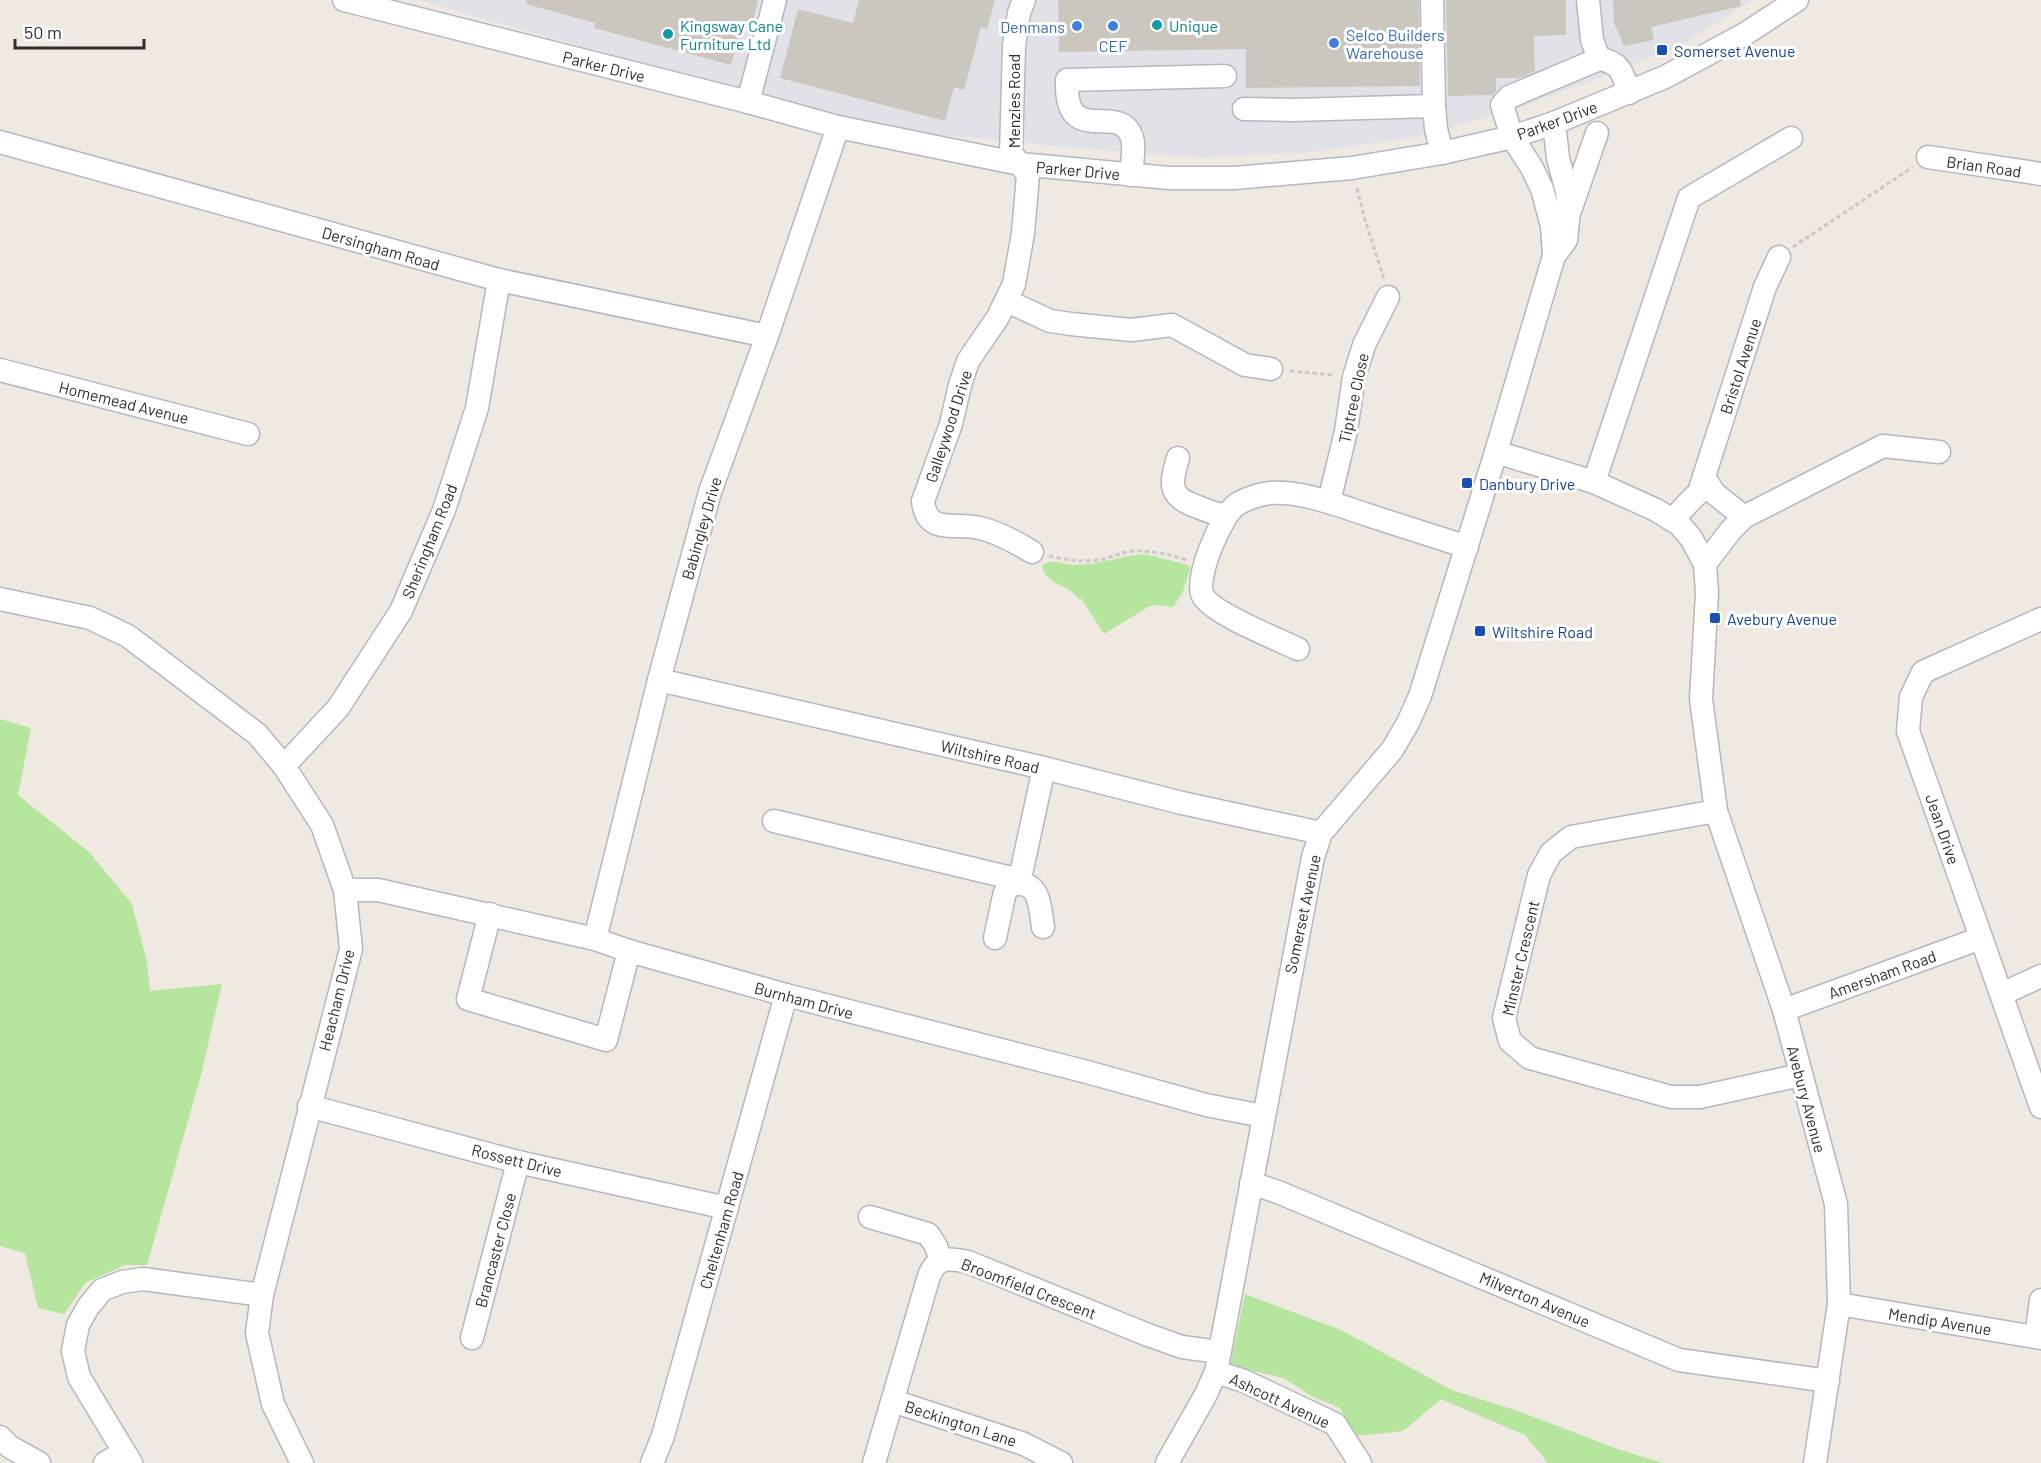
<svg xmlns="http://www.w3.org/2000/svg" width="2041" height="1463" viewBox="0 0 2041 1463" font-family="Barlow,sans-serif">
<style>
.industrial{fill:#e3e1e8}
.green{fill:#b6e59e}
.building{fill:#cbc7bf}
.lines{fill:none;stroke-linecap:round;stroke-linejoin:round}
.minor-casing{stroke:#b4b7c1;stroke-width:25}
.path{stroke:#c9c9c9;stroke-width:3;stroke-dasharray:4.5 3;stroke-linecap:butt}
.minor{stroke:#fff;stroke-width:22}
.culture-dot{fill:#0f9aa8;stroke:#fff;stroke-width:2}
.shop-dot{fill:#3f7fe0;stroke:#fff;stroke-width:2}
.transit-dot{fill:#1a4fb4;stroke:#fff;stroke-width:2}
.labels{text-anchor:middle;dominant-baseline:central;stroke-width:6;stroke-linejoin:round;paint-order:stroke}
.culture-label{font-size:16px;fill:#0d838f;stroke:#fff;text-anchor:start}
.shop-label{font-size:16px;fill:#366cbe;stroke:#fff;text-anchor:end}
.transit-label{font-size:16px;fill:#164399;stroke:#fff;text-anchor:start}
.street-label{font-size:16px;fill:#2e2e2e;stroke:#fff}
</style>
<rect width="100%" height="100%" fill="#efe9e1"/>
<path class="industrial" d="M417,0H1753L1681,45L1610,74L1513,110L1412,138L1312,152L1202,158L1037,145L1033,143L929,134L860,120L831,117Z"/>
<g class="green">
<path d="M1145,554L1188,565L1190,569L1182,594L1173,607L1157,605L1150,606L1104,634L1081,598L1079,599C1069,584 1047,586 1042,566C1050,557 1063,565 1074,565C1099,565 1120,556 1145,554Z"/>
<path d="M0,719L31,728L18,795L89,852L132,904L147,962L150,991L222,984L201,1075L147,1265H125L85,1283L64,1314L38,1308L25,1253L0,1246Z"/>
<path d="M1245,1294L1341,1330L1452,1390L1521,1412L1620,1450L1663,1463H1548L1525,1435L1441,1399L1403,1431L1356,1436L1340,1408L1311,1396L1284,1378L1230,1366Z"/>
</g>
<g class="building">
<path d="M527,0H758L752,26L742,24L731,65L594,28L595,23L526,4Z"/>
<path d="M859,0H995L987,29L981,27L964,90L954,87L945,121L780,78L798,9L853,23Z"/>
<path d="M1058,0H1419L1420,86L1246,88V49L1059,52Z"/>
<path d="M1446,0H1566V35L1534,36L1535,71L1520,78H1496V91L1493,95L1448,96Z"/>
<path d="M1613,0H1740L1741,6L1651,27L1654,40L1624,46L1614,23Z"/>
</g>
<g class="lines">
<g class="minor-casing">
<g id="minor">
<path d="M344,0L748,102L838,127L1020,164L1169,178H1234L1352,168L1442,153L1512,137L1554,123L1665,77L1745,34L1797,0"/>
<path d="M1024,0L1019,13L1014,46L1011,153L1028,175L1023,233L1014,284L998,317L968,361L960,385L951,424L923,501C927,537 957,521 980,528C999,533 1016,542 1032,552"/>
<path d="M1432,0L1434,106"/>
<path d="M1588,0L1592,40L1599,59"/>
<path d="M748,102L775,0"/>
<path d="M1244,109L1293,110L1434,106L1436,129L1442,153"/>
<path d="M0,142L499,280L767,336"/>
<path d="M1928,157L2041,174"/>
<path d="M1131,175C1132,164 1134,152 1133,142C1124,96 1064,153 1067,80L1225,76"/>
<path d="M1571,208L1597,133"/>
<path d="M1554,256L1552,226L1542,189L1532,168L1512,137L1502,105L1509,97L1599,59C1621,62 1623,74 1629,93"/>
<path d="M1007,301L1050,321L1071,324L1131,330L1172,325L1245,365L1271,369"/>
<path d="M0,370L248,434"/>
<path d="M1496,452L1594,482L1656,510L1679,524L1691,538L1705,564L1707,593L1701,699L1716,811L1784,1010L1836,1204L1839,1304L1815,1463"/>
<path d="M1178,458C1170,485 1168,497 1198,507C1207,511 1216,514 1226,516"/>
<path d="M1704,477L1714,493L1744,517"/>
<path d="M1594,482L1689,198L1791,138"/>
<path d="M1329,502L1346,431L1354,377L1364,345L1388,297"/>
<path d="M1672,520L1699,492L1765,287L1779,257"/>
<path d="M1705,564L1731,530L1744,517L1883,446L1939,452"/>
<path d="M0,599L90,618L128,636L257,734L284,766L322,825L345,890L351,949L262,1295L257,1333L273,1404L302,1463"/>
<path d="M2041,619L1923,672L1911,697L1908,731L2041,1107"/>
<path d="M1298,649C1278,639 1213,614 1203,596C1194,579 1221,516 1236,505C1245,499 1260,494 1270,493C1303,491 1337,505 1368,515C1401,526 1434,536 1467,547"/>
<path d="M659,680L1044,768L1182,803L1321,833"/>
<path d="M284,766L338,708L401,611L444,510L477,408L499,280"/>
<path d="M1716,811L1571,837L1551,853L1539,875L1504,1018L1510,1041L1530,1058L1671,1097H1700L1801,1075"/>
<path d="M774,821L1020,880"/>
<path d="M1019,883L1044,768"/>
<path d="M345,890H378L595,939L629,951L786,995L1087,1072L1206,1105L1263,1116"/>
<path d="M490,914L468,999L606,1040L629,951"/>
<path d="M995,938L1004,896C1006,889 1010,884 1017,884C1041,882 1040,910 1043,927"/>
<path d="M595,939L659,680L710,492L767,336L838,127"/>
<path d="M2002,994L2041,976"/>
<path d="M1784,1010L1981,938"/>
<path d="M309,1106L518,1162L727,1208"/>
<path d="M1251,1183L1278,1192L1679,1360L1828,1381"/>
<path d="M870,1217L928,1234L936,1246L941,1261"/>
<path d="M1839,1304L2041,1338"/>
<path d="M2036,1337L2041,1300"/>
<path d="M472,1338L518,1162"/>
<path d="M1216,1372L1244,1381L1335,1424L1360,1463"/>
<path d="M893,1401L1024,1444L1061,1463"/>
<path d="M0,1437L10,1447L39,1463"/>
<path d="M105,1463L124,1452"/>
<path d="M131,1463L79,1377L73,1351L78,1325L88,1307L102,1290L122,1282L143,1279L262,1295"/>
<path d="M652,1463L663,1436L786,995"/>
<path d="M874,1463L929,1276C937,1256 949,1258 968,1262L1148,1335L1182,1347L1219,1352"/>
<path d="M1167,1463L1205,1396L1216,1372L1313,857L1321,833L1392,750L1408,723L1420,696L1496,452L1554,256L1566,240L1569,211L1567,192L1558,158L1554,123"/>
</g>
</g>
<g class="path">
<path d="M1357,188L1365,220L1384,279"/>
<path d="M1793,247L1913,167"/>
<path d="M1290,371L1334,375"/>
<path d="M1049,556C1067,560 1086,563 1104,559C1115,556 1124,551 1136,551C1152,551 1171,554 1186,560"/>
</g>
<use href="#minor" class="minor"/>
</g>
<g class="culture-dot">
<circle cx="1157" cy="25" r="6"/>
<circle cx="668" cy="34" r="6"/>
</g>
<g class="shop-dot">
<circle cx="1077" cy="26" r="6"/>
<circle cx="1113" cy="26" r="6"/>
<circle cx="1334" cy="43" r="6"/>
</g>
<g class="transit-dot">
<rect x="1656" y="44" width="12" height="12" rx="3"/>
<rect x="1461" y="477" width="12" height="12" rx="3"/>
<rect x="1709" y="612" width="12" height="12" rx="3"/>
<rect x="1474" y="625" width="12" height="12" rx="3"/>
</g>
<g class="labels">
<g class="culture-label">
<text x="680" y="25">Kingsway Cane<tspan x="680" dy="18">Furniture Ltd</tspan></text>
<text x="1169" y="25">Unique</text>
</g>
<g class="shop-label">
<text x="1065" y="26">Denmans</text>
<text x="1346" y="34" text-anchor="start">Selco Builders<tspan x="1346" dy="18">Warehouse</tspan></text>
<text x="1113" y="45" text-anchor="middle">CEF</text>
</g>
<g class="transit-label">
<text x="1674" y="50">Somerset Avenue</text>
<text x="1479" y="483">Danbury Drive</text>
<text x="1727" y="618">Avebury Avenue</text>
<text x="1492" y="631">Wiltshire Road</text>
</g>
<g class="street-label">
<text transform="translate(604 66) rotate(14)">Parker Drive</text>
<text transform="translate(1013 101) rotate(-90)">Menzies Road</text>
<text transform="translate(1557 120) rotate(-20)">Parker Drive</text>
<text transform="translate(1984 166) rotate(8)">Brian Road</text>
<text transform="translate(1078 170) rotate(5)">Parker Drive</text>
<text transform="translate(381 248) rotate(16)">Dersingham Road</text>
<text transform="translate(1740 366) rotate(-72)">Bristol Avenue</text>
<text transform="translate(1353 398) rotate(-78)">Tiptree Close</text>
<text transform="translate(124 402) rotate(14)">Homemead Avenue</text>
<text transform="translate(948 426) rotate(-72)">Galleywood Drive</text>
<text transform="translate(701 528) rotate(-74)">Babingley Drive</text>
<text transform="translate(429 541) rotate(-68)">Sheringham Road</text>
<text transform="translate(990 756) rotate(13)">Wiltshire Road</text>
<text transform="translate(1943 829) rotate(71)">Jean Drive</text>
<text transform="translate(1302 914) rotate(-78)">Somerset Avenue</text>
<text transform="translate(1520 958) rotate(-77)">Minster Crescent</text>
<text transform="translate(1882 974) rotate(-20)">Amersham Road</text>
<text transform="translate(336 1000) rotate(-76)">Heacham Drive</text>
<text transform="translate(804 1000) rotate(15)">Burnham Drive</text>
<text transform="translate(1807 1099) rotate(75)">Avebury Avenue</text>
<text transform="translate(517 1160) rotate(14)">Rossett Drive</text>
<text transform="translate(721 1230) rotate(-74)">Cheltenham Road</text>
<text transform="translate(495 1250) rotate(-75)">Brancaster Close</text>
<text transform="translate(1029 1288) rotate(21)">Broomfield Crescent</text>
<text transform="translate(1535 1299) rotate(23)">Milverton Avenue</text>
<text transform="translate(1940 1321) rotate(9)">Mendip Avenue</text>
<text transform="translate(1280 1400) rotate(25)">Ashcott Avenue</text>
<text transform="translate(961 1423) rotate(18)">Beckington Lane</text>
</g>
</g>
<path d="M15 39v9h129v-9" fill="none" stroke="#2e2e2e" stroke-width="3"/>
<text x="24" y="39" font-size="18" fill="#2e2e2e" stroke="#ffffff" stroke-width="4.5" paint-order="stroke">50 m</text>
</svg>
